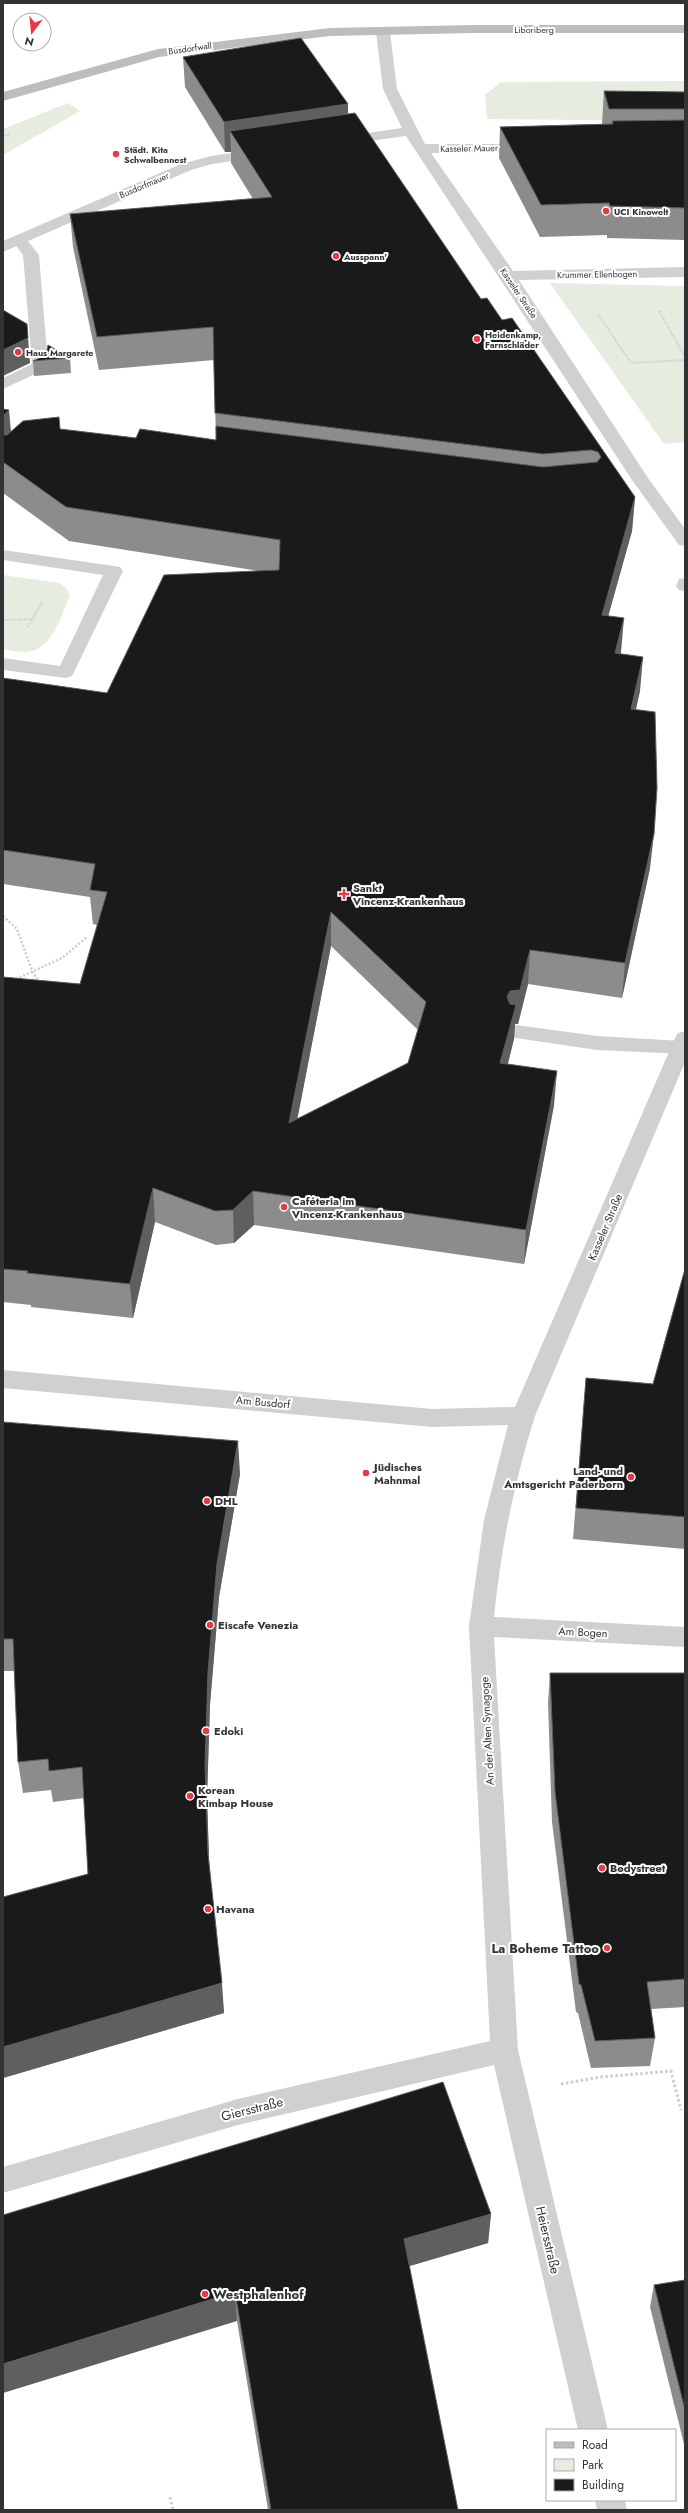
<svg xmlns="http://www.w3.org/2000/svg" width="688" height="2513" viewBox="0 0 688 2513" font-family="Jost,sans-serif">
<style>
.green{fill:#e6ecdf}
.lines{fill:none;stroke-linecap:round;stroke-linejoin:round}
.path-far2{stroke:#cdcdcd;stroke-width:2;stroke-dasharray:1.5 1.5;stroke-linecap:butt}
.path-far1{stroke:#cdcdcd;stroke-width:2.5;stroke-dasharray:2 2;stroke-linecap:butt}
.path{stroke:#cdcdcd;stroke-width:3;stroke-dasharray:2.5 2.5;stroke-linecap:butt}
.lane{fill:#d0d0d0;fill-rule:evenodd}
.street{fill:#d0d0d0;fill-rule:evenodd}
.secondary{fill:#bdbdbd;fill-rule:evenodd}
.wall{fill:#8c8c8c;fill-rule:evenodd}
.shaded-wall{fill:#5f5f5f}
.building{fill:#1a1a1a;stroke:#5f5f5f;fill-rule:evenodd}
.poi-dot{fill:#e63946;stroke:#fff;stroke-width:1.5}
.labels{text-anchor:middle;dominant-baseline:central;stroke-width:4;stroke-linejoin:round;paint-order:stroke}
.far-street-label{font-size:9px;fill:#333;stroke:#fff}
.far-poi-label{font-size:9px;font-weight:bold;fill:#333;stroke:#fff;text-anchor:start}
.poi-label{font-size:11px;font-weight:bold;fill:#333;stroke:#fff;text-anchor:start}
.street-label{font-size:11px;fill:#333;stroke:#fff}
.near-poi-label{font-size:13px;font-weight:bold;fill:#333;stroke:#fff;text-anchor:end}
.near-street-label{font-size:13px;fill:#333;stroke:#fff}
</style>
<rect width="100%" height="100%" fill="#fff"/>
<g class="green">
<path d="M685,81V121L487,119L485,95L501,82Z"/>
<path d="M68,103L80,111L3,155V129Z"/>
<path d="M550,283L685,286V442L664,444Z"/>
<path d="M3,575L59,583L66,588L70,595C61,616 52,652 25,652C18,652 10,650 3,649Z"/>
</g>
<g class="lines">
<g class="path-far2">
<path d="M3,137L10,134"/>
<path d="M659,311L685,357"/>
<path d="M598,314L631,363L685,360"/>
<path d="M3,620L33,619"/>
<path d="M28,627L42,602"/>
</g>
<g class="path-far1">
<path d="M3,916L17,929L33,973L39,981"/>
<path d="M16,979L62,958L87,937"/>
</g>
<g class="path">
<path d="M561,2084L601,2077L671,2071L681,2110"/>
<path d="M170,2497L173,2510"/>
</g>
<g class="lane">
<path d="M19,234L24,236L39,255L48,366L46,369L3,389V378L32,364L23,255L11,239Z"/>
<path d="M3,550L114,566L120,567L123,571L72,676L66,678L3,670V658L60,666L103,575L3,560Z"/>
<path d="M516,1025L597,1036L682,1041L685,1042V1054L597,1050L509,1037L506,1032L509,1027Z"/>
</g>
<g class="street">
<path d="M383,28L390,32L397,89L425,144H529L536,148L529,152L431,153L513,271L685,267V277L519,280L648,478L685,529V546L679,545L632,480L406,136L341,145L334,141L341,137L402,128L383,89L376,32Z"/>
<path d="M261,149L266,150L268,153L266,156L212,164L191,170L3,252V241L181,164L211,156Z"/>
<path d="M685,578V591L679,590L676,586L679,579Z"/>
<path d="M685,1031V1062L535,1416C514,1482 501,1548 494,1617L685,1627V1647L494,1637L518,2050L608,2430H578L494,2065L238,2125L3,2193V2167L238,2099L490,2041L469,1626L484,1520L508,1425L432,1427L3,1388V1370L432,1409L515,1407L675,1038L678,1033Z"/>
<path d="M595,2500H625L627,2510H597Z"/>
</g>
<path class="secondary" d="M473,25H685V33H473L330,36L159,57L3,101V92L158,49L330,28Z"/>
</g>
<g class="wall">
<path d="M183,57L348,114L481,299L502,320L635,497L632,531L608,616L621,652L620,654L640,691L636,709L650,868L622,998L528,984L518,1024H515L514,1039L508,1064L554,1105L524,1264L254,1225L234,1243L216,1245L155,1222L133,1318L31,1307V1305L3,1302V977L80,984L97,925L93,924L90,897L3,884V678L107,693L259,571L69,541L3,493V409L11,431L60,429L136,438L216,440L214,360L99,370L73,247L70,214L253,199L231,163V152H225L185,87ZM331,946L418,1030L408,1063L297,1119Z"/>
<path d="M604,91L685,92V240L607,238V235L540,237L499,158L500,127L602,124Z"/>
<path d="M70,358L71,373L34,376L33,361Z"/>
<path d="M685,1269V1549L573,1539L586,1378L653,1384Z"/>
<path d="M3,1422L240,1474L219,1597L210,1704L207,1797L209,1865L224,2013L3,2078V1897L88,1874L84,1798L53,1802L51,1790L23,1793L18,1762L14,1671H3Z"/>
<path d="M550,1673H685V2007L651,2009L655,2038L650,2066L591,2068L578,2013L576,2012L552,1822L548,1703Z"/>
<path d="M491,2214L488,2243L409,2266L458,2510H268L237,2321L3,2215Z"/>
<path d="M685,2280V2448L650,2307L654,2285Z"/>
</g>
<g class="shaded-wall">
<path d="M348,104V134L230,131L231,152H225L224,122Z"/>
<path d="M27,324L30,363L3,376V350Z"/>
<path d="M9,410L12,443L3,453V416Z"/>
<path d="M635,497L632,531L599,649L602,615Z"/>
<path d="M624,618L621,652L612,687L615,653Z"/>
<path d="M643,657L640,691L628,743L631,709Z"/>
<path d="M654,834L650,868L622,998L625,963Z"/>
<path d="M331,912V946L290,1157L289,1123Z"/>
<path d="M530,950L528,984L518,1024H515L514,1039L499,1097L500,1063L507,997Z"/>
<path d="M557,1071L554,1105L524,1264L526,1230Z"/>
<path d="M153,1188L155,1222L133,1318L130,1284Z"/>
<path d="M253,1191L254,1225L234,1243L233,1210Z"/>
<path d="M238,1441L240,1474L219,1597L210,1704L207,1797L210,1885L208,1854L205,1766L208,1672L217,1564Z"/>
<path d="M222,1983L224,2013L3,2078V2047Z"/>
<path d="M491,2214L488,2243L403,2268L404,2239Z"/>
<path d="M235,2292L237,2321L3,2393V2364Z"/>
</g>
<g class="building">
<path d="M301,38L348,104L224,122L183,57Z"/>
<path d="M604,91L685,92V109H609Z"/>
<path d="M355,113L481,299L487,298L502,320L512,318L635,497L602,615L624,618L615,653L643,657L631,709L655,712L657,788L654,834L625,963L530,950L520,990L510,991L507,997L510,1004L516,1005L500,1063L557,1071L526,1230L253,1191L233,1210L215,1211L153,1188L130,1284L27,1273L28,1271L3,1269V977L80,984L107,892L90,890L95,864L3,850V678L107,693L164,575L279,570L280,540L66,507L3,462V435H7L23,421L59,417L60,429L136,438L140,429L216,440V426L543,467L597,462L601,457L598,452L591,450L543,454L215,413L213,327L97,337L70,214L272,197L230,131ZM331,912L426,1002L408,1063L289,1123Z"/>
<path d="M685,120V208L610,206L609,203L541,205L500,127L613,124L612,121Z"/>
<path d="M3,310L27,324L28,338L3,350Z"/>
<path d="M48,345L70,358L33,361L46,355Z"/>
<path d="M3,409L9,410L3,416Z"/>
<path d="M685,1269V1517L576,1508L586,1378L653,1384Z"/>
<path d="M3,1422L238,1441L217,1564L208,1672L205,1766L208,1854L222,1983L3,2047V1897L88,1874L82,1767L49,1771L48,1759L18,1762L13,1639H3Z"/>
<path d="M550,1673H685V1979L647,1982L655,2038L595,2041L581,1985L579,1984L555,1792Z"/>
<path d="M443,2082L491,2214L404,2239L458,2510H271L235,2292L3,2364V2215Z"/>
<path d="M685,2280V2410L654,2285Z"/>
</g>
<g class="poi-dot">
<circle cx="116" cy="154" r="4"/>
<circle cx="606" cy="211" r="4"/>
<circle cx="336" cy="256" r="4"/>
<circle cx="477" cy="339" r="4"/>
<circle cx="18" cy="352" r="4"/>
<path d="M342 888h4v4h4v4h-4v4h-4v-4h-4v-4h4z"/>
<circle cx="284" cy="1207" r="4"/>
<circle cx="366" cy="1473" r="4"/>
<circle cx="631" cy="1477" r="4"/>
<circle cx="207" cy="1501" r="4"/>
<circle cx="210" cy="1625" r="4"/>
<circle cx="206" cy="1731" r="4"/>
<circle cx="190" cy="1796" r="4"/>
<circle cx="602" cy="1868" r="4"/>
<circle cx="208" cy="1909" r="4"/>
<circle cx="607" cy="1948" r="4"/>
<circle cx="205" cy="2294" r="4"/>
</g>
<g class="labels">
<g class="far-street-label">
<text x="534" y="29">Liboriberg</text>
<text transform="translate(190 48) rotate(-8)">Busdorfwall</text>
<text transform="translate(469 148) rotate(-1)">Kasseler Mauer</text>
<text transform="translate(144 185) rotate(-23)">Busdorfmauer</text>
<text transform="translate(597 274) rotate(-1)">Krummer Ellenbogen</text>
<text transform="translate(519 293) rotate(56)">Kasseler Straße</text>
</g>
<g class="far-poi-label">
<text x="124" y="149">Städt. Kita<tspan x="124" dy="10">Schwalbennest</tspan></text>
<text x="614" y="211">UCI Kinowelt</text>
<text x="344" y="256">Ausspann'</text>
<text x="485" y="334">Heidenkamp,<tspan x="485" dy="10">Farnschläder</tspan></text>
<text x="26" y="352">Haus Margarete</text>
</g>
<g class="poi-label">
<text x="353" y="888">Sankt<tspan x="353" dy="13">Vincenz-Krankenhaus</tspan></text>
<text x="292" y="1201">Caféteria im<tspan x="292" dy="13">Vincenz-Krankenhaus</tspan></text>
<text x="374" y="1467">Jüdisches<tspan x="374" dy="13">Mahnmal</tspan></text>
<text x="623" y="1471" text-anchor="end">Land- und<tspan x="623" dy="13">Amtsgericht Paderborn</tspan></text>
<text x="215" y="1501">DHL</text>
<text x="218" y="1625">Eiscafe Venezia</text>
<text x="214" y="1731">Edoki</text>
<text x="198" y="1790">Korean<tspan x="198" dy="13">Kimbap House</tspan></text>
<text x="610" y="1868">Bodystreet</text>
<text x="216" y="1909">Havana</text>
</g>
<g class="street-label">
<text transform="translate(605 1227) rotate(-67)">Kasseler Straße</text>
<text transform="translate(263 1402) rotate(5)">Am Busdorf</text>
<text transform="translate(583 1632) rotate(3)">Am Bogen</text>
<text transform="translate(487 1731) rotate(-93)">An der Alten Synagoge</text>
</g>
<g class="near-poi-label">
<text x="599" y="1948">La Boheme Tattoo</text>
<text x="213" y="2294" text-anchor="start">Westphalenhof</text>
</g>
<g class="near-street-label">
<text transform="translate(252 2109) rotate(-14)">Giersstraße</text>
<text transform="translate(548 2240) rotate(77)">Heiersstraße</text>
</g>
</g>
<rect width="688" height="2513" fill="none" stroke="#333333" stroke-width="8"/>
<rect x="546" y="2429" width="130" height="72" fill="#ffffff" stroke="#adadad"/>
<rect x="554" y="2442" width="20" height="6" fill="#bdbdbd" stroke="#adadad"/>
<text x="582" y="2449" font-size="12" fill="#333333">Road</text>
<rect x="554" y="2459" width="20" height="12" fill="#e6ecdf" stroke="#adadad"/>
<text x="582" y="2469" font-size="12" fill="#333333">Park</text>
<rect x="554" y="2479" width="20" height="12" fill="#1a1a1a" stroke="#adadad"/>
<text x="582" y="2489" font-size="12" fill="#333333">Building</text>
<g transform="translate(32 32) rotate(196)"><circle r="19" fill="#ffffff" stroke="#adadad"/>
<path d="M0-3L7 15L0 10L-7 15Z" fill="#e63946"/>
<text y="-6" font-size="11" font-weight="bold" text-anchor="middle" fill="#333333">N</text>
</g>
</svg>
